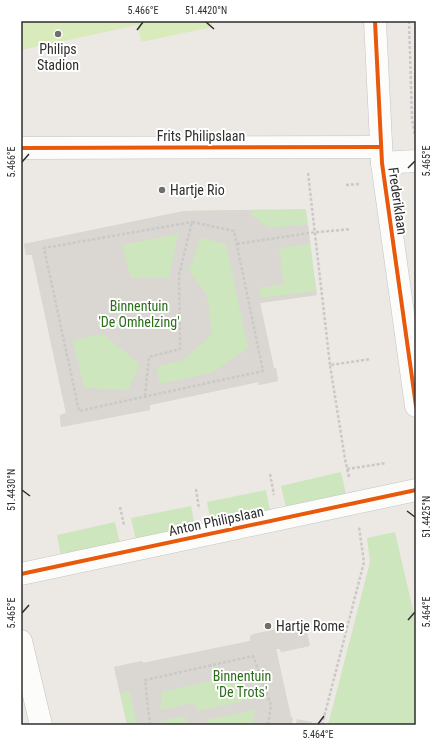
<svg xmlns="http://www.w3.org/2000/svg" width="437" height="746" viewBox="0 0 437 746" font-family="'Roboto Condensed',sans-serif">
<style>
.green{fill:#cee6be}
.pitch{fill:#d9eabb}
.plaza{fill:#dad6d2;fill-rule:evenodd}
.lines{fill:none;stroke-linecap:round;stroke-linejoin:round}
.minor-casing{stroke:#c5c4c5;stroke-width:23}
.path{stroke:#c9c9c8;stroke-width:2.5;stroke-dasharray:3 2;stroke-linecap:butt}
.minor{stroke:#fcfcfb;stroke-width:22}
.cycleway-casing{stroke:#fff;stroke-width:6}
.cycleway{stroke:#e8590c;stroke-width:4}
.ticks{fill:none;stroke:#2e2e2e;stroke-width:1.5}
.poi-dot{fill:#706f6e;stroke:#fff;stroke-width:1.5}
.labels{text-anchor:middle;dominant-baseline:central;stroke-width:4;stroke-linejoin:round;paint-order:stroke}
.poi-label{font-size:14px;fill:#2e2e2e;stroke:#fff;text-anchor:start}
.street-label{font-size:14px;fill:#2e2e2e;stroke:#fff}
.park-label{font-size:14px;fill:#2c6e1b;stroke:#fff}
.neatline{fill:none;stroke:#2e2e2e;stroke-width:1.5}
.ticks-label{font-size:10px;text-anchor:middle;fill:#2e2e2e}
</style>
<rect width="100%" height="100%" fill="#ece8e4"/>
<g class="green">
<path d="M306,209L317,295L260,303L274,368H276L278,381L259,385L258,382L150,405V410L61,427L60,415L66,413L32,255H26L24,244L184,211Z"/>
<path d="M341,472L346,494L286,507L281,486Z"/>
<path d="M266,490L270,511L211,523L207,502Z"/>
<path d="M191,506L195,527L136,540L131,518Z"/>
<path d="M115,522L120,543L61,556L57,535Z"/>
<path d="M395,532L416,623V725H328L370,562L367,538Z"/>
<path d="M305,623L310,646L281,652L280,649H276L291,717L281,725H127L114,667L142,661L143,663L250,641V636L254,634Z"/>
</g>
<path class="pitch" d="M21,21H211L212,27L141,42L138,25L21,50Z"/>
<g class="plaza">
<path d="M251,210V214L269,228L308,224L310,244L279,248L284,284L259,288L260,298L316,291L317,295L260,303L274,368H276L278,381L259,385L258,382L150,405V410L61,427L60,415L66,413L32,255H26L24,244L184,211ZM178,234L169,278H131L122,245ZM200,238L226,244L248,348L213,372L160,384L157,367L183,360L212,335L207,295L189,271ZM102,334L140,364L128,390L84,388L73,340Z"/>
<path d="M305,623L310,646L281,652L280,649H276L291,717L293,718L292,723L296,724L297,719L312,722L311,725H253L255,710L207,720L208,725H187L185,716L158,722V725H137L130,691L120,693L114,667L142,661L143,663L250,641V636L254,634ZM237,675L253,699L197,711L195,702L160,710L162,692Z"/>
</g>
<g class="lines">
<g class="minor-casing">
<g id="minor">
<path d="M375,21L382,163L416,406"/>
<path d="M21,148L380,147"/>
<path d="M382,163L416,161"/>
<path d="M21,574L416,490"/>
<path d="M21,641L41,725"/>
</g>
</g>
<g class="path">
<path d="M409,21L412,119L415,135"/>
<path d="M308,173L330,365"/>
<path d="M346,185L359,184"/>
<path d="M192,222L234,231L263,371L79,411L44,248Z"/>
<path d="M237,244L309,233L351,229"/>
<path d="M145,396L149,357L180,349L179,275L192,222"/>
<path d="M347,469L386,463"/>
<path d="M270,474L274,495"/>
<path d="M349,477L345,459L330,365L371,359"/>
<path d="M196,489L199,509"/>
<path d="M120,507L124,525"/>
<path d="M150,725L145,680L253,656L271,705L268,725"/>
<path d="M322,725L364,562L359,527"/>
</g>
<use href="#minor" class="minor"/>
<g class="cycleway-casing">
<g id="cycleway">
<path d="M375,21L382,163L416,406"/>
<path d="M21,148L380,147"/>
<path d="M21,574L416,490"/>
</g>
</g>
<use href="#cycleway" class="cycleway"/>
</g>
<path class="ticks" d="M206,22L214,29M137,30L143,22M22,162L29,154M408,168L415,161M22,490L30,496M407,511L415,517M22,613L29,605M408,620L415,612M318,724L324,716"/>
<g class="poi-dot">
<circle cx="58" cy="34" r="4"/>
<circle cx="162" cy="190" r="4"/>
<circle cx="268" cy="626" r="4"/>
</g>
<g class="labels">
<g class="poi-label">
<text x="58" y="49" text-anchor="middle">Philips<tspan x="58" dy="16">Stadion</tspan></text>
<text x="170" y="190">Hartje Rio</text>
<text x="276" y="626">Hartje Rome</text>
</g>
<g class="street-label">
<text x="201" y="136">Frits Philipslaan</text>
<text transform="translate(398 201) rotate(82)">Frederiklaan</text>
<text transform="translate(216 521) rotate(-12)">Anton Philipslaan</text>
</g>
<g class="park-label">
<text x="139" y="306">Binnentuin<tspan x="139" dy="16">'De Omhelzing'</tspan></text>
<text x="242" y="676">Binnentuin<tspan x="242" dy="16">'De Trots'</tspan></text>
</g>
</g>
<rect width="437" height="746" fill="none" stroke="#ffffff" stroke-width="44"/>
<rect x="22" y="22" width="393" height="702" class="neatline"/>
<g class="ticks-label">
<text x="143" y="14">5.466°E</text>
<text x="206" y="14">51.4420°N</text>
<text transform="translate(426 161) rotate(-90)" y="4">5.465°E</text>
<text transform="translate(11 162) rotate(-90)" y="4">5.466°E</text>
<text transform="translate(11 490) rotate(-90)" y="4">51.4430°N</text>
<text transform="translate(426 517) rotate(-90)" y="4">51.4425°N</text>
<text transform="translate(426 612) rotate(-90)" y="4">5.464°E</text>
<text transform="translate(11 613) rotate(-90)" y="4">5.465°E</text>
<text x="318" y="738">5.464°E</text>
</g>
</svg>
